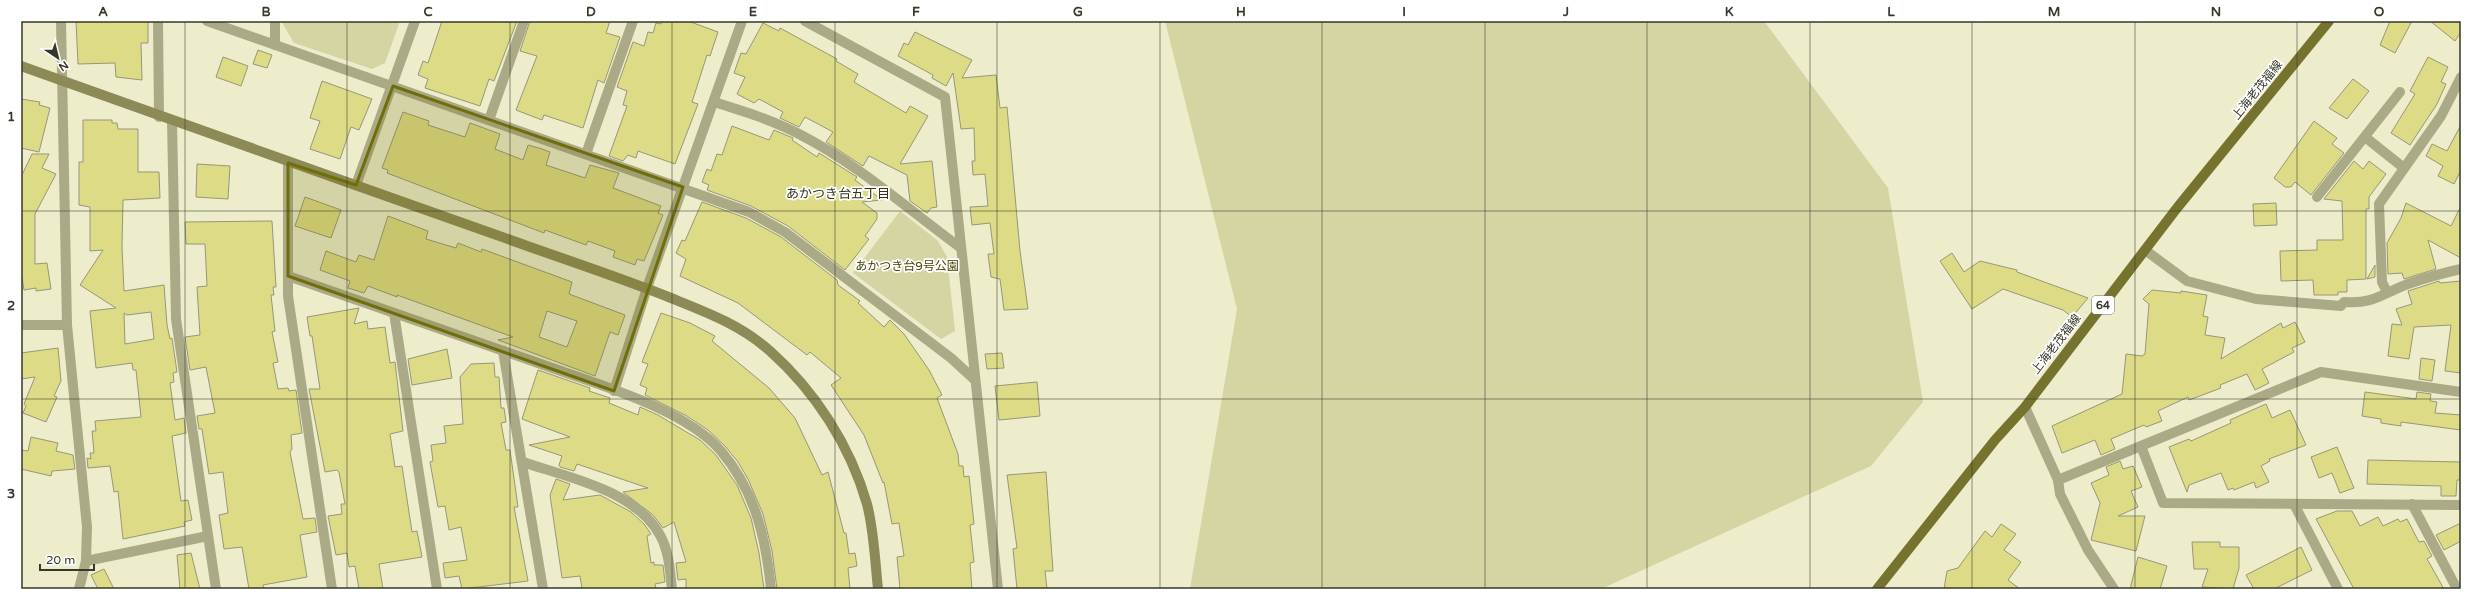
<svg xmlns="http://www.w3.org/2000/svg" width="2482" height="610" viewBox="0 0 2482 610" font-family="'Varela Round','Noto Sans JP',sans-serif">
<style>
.green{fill:#d5d4a3}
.building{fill:#dedb86;stroke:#979778;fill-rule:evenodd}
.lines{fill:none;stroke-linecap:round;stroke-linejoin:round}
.street{stroke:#abaa87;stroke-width:10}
.secondary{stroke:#8c8a56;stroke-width:10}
.primary{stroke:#76732e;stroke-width:10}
.marked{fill:#716d0b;fill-opacity:0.2;stroke:#716d0b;stroke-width:3;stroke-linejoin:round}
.grid{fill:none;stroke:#37372a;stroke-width:1;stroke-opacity:0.55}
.labels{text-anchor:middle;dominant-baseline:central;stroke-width:3.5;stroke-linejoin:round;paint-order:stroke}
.shield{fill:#fff;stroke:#73736a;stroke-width:1}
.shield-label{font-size:11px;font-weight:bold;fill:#37372a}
.street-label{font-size:12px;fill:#37372a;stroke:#fff}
.park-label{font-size:12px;fill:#464300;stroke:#fff}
.neighbourhood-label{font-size:13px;fill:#36351a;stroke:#fff}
.neatline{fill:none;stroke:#37372a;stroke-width:1.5}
.grid-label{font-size:13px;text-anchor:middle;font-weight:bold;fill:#37372a}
</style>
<rect width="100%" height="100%" fill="#ededcc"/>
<g class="green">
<path d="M281,21H400L385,63L372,69L294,43Z"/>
<path d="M1165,21H1764L1888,188L1923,402L1871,466L1601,589H1190L1237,309Z"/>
<path d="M900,211L938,241L947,257L955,331L941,339L853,273Z"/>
</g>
<g class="building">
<path d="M76,21H148V43H141L142,80L116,77L115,63L78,64Z"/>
<path d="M442,21H517L494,81L489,79L480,106L425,88L428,79L418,75L423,61L428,63Z"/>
<path d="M530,21H610L606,33L620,37L604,83L598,80L583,128L544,115L542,120L516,110L537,56L520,51Z"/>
<path d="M662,21H688L718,32L710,56L707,55L692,102L698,104L675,164L638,151L636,158L628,155L623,161L609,156L627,106L623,105L627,91L617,87L633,42L644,46L648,32L653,33L656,23L661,24Z"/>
<path d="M2390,21H2412L2395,53L2380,45Z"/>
<path d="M2430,21H2461V32L2455,41Z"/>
<path d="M763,23L779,31L780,28L837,59L836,61L858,74L854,82L906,113L910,106L928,116L900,164L932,161L937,207L931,208L927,213L910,201L907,175L869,156L863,166L826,142L833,132L805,117L799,127L780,118L783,112L759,99L754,103L737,94L745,77L734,73L741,53L746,54Z"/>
<path d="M915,32L972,60L962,78L996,75L1000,108L1007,107L1020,251L1028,309L1004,310L1000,279L991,277L988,254H994L990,223L972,225L970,207L988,206L985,174L973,175L972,161H975L974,128L961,129L953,73L946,86L932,78L933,75L898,56L904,43L908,45Z"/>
<path d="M258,50L272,55L267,68L253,64Z"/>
<path d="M223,57L248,66L241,86L216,77Z"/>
<path d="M2428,57L2448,67L2441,82L2446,84L2437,104L2410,145L2391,133L2415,94L2410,91Z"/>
<path d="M2353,79L2369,91L2347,119L2329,108Z"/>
<path d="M322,81L372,99L359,130L351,127L340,159L310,149L320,121L310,118Z"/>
<path d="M21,99L40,102L39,105L50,108L39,152L21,148Z"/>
<path d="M403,112L429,121L428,125L465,137L470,123L500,134L495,149L523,160L528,145L542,149L550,152L546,165L585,178L590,165L619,173L613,188L661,206L658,213L663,215L644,261L637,259L635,265L613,257L615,251L588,241L586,245L545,230L544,233L387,173L388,170L382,168Z"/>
<path d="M83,120H112V123H117L118,129H138V172H159L160,198L123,200L122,247L124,291L164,285L167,325L170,339L172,338L177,372L173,373L174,382L170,383L175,420L184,418L186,433L172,436L181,501L188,500L192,520L184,522L185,526L123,539L118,491L114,492L110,466L88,468L87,458L91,459L90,453H94L92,431H96L95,421L141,417L136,370H133L132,363L96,368L90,311L116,308L80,285L103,250L90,251V207L79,205V162H83ZM151,312L154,339L125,344L124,313L127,315Z"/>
<path d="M2314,121L2337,138L2332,144L2344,153L2311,195L2295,182L2291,187H2285L2274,178Z"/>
<path d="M2461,125V170L2454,184L2438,176L2443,166L2426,156L2432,144L2447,151Z"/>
<path d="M732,126L769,140L774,130L793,138L792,140L817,157L819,153L857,177L855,180L882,200L862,202L877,213V219L865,236L869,239L845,270L788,226L751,206L707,190L709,185L702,182L707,169L711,171L717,154L722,155Z"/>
<path d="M32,154H49L42,168L56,174L35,214V264L47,263L51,289L36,291V288L24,290L21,270V177Z"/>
<path d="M2354,161L2363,169L2369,161L2386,174L2369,197V209H2366V279L2347,280V292H2338V295H2314L2313,280L2281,281L2280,251L2317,250V240H2343L2342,201L2324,199Z"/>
<path d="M197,164L230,166L228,199L196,197Z"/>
<path d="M305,197L341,210L331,238L295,226Z"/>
<path d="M702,202L746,218L781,237L837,280L838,285L860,301L858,303L884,327L890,320L904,334L929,370L942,395L937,398L958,454L959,466H963L964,477L969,476L974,524L970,525L974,562L970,563L972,589H900L897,557L904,556L899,523L892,524L884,482L883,483L864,435L831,385L841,378L810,352L807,355L738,303L680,276L686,259L676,253L682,240L685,241Z"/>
<path d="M2276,203L2277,225L2254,226L2253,204Z"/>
<path d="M2406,203L2451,226L2461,206V258L2428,240L2436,269L2404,279L2402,273L2388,274L2387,243L2401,218Z"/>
<path d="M388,216L428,231L426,239L456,248L458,243L481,252L482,249L572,282L569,294L625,315L618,335L610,332L595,376L498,340L513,337L397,295V297L368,286L364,293L348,288L350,281L320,270L326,251L356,262L359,255L374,260ZM547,311L577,321L567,347L539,337Z"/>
<path d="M272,221L276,287H273L274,295H271L275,331L272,332L278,362L273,363L278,389L288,388L289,391L296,390L302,433L291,435L292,449L290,452L303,519L315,518L317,532L300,535L307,577L263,585L264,589H249L242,547L224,549L219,515L228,513L223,472L209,474L202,429H199L197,416L215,413L206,367L190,370L185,337L200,335L197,287L207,286L205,244H186L185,222Z"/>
<path d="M1952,253L1964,272L1980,261L2017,270V272L2088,298L2072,317L2063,310L2003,289L1972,309L1940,261Z"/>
<path d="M2375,265V277L2367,279Z"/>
<path d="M2439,281L2440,283L2461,281V373L2445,371L2451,325L2414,327L2409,359L2388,356L2392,324L2402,325L2396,309L2412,304L2408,291Z"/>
<path d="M2152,290L2181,293V291L2207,295L2203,316L2208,317L2205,335L2225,338L2221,359L2281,323L2283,328L2295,322L2305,342L2292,348L2294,352L2262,369L2269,383L2255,390L2247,374L2220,385L2221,388L2189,400L2188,397L2158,411L2162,421L2146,427L2144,425L2111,439L2115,449L2101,455L2095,440L2062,453L2052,426L2122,394L2126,354L2142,356L2145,354L2149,304L2143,299Z"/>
<path d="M359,308L354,324L367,321L368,329L385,327L390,363L395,362L403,431L390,434L395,467L402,466L412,532L417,531L422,557L379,564L383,589H359L355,566L349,567L347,553L336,555L328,516L342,514L341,504H345L339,472L337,470L325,472L309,389H320L312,336H310L307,317Z"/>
<path d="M661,313L690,323L715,336L712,341L769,388L795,418L822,475L828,472L844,533H846L849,554L855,553L857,566L848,568L850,589H777L772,551L763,514L748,479L738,462L725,446L708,430L687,416L645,395L647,388L640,385L648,364L642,362Z"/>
<path d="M58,348L61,381L54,396L57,397L46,422L23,413L26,406L24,404L35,377L21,379V353Z"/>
<path d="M447,349L452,378L412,385L408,359Z"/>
<path d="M1002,353L1004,368L987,369L985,354Z"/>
<path d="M2421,358L2435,360L2432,381L2419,379Z"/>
<path d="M494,363L495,377H499L501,408H504L506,422L501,423L506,450H510L518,507H514L528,581L462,589L459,576L445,578L443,563L467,560L461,527L449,530L445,506L438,507L430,462L433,461L431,445L446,443L444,426L463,424L460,377L471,364Z"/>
<path d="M538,370L590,388L589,391L610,398L609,403L638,415L640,407L658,415L700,440L716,455L737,485L751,518L759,553L764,589H686V579L678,580L676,563L686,562L674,522L663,528L653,515L623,492L648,488L577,464L574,471L560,467L559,465L562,456L529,445L570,437L522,419Z"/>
<path d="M1037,382L1040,416L999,420L995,386Z"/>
<path d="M2365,392L2416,399L2417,392L2431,394L2430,401L2437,402L2435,413L2461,415V430L2401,422V426L2381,423V419L2362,416Z"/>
<path d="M2266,404L2272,418L2290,410L2306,445L2269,459L2270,461L2261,466L2269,482L2256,488L2254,482L2234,490L2233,488L2228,490L2221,473L2189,485L2187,492L2169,447L2189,439L2191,441L2231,423L2230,420Z"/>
<path d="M31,437L58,443L56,451L73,455L75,469L52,471L51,476L21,469V450L28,451Z"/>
<path d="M2337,447L2354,488L2340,493L2332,473L2319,478L2311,457Z"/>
<path d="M2368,460L2461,462V480H2457L2456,496H2441V486L2367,484Z"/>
<path d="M2120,461L2123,469L2133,466L2142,487L2131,491L2138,507L2118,516H2145L2136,551L2091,540L2100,503L2091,483L2109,475L2106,467Z"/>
<path d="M1046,472L1053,571H1045L1047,589H1017L1013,549L1017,548L1007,475Z"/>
<path d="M556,479L570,484L563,500L600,495L631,512L644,524L651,534L647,536L651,563L654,562V565H663L665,582L655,584L656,589H582L580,576L562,578L550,495Z"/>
<path d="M2337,511H2352L2360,526L2378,517L2383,526L2398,519L2400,522L2407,519L2419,542L2424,541L2432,556L2427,559L2444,589H2354L2316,519Z"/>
<path d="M2461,523V541L2444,550L2436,535Z"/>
<path d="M2001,524L2016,534L2004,550L2021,562L2008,580L2020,589H1944L1947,571L1958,568L1985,531L1992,537Z"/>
<path d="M2192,542H2220V547H2239V568L2233,589L2202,587L2208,569H2194Z"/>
<path d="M2301,547L2312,570L2274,589H2254L2246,575Z"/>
<path d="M191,553L200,589H180L177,555Z"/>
<path d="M2138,557L2167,566L2160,589H2130Z"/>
<path d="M104,569L114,589H98L91,575Z"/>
</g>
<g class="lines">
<g class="street">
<path d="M61,21L67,325L87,527L86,561L79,589"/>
<path d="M158,21L159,117"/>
<path d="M207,21L749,212L785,232L951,358L975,380"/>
<path d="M275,21V45"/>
<path d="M805,21L945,97L998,589"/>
<path d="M714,102C743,111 772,120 799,134C858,164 909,210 961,248"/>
<path d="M489,120L524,21"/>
<path d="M172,121L176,319L216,589"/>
<path d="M2365,137L2404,168"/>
<path d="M586,154L633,21"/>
<path d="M288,163V296L332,589"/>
<path d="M356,185L415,21"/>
<path d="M2317,197L2400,92"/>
<path d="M2145,250L2187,281L2256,299L2341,306L2344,302C2375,304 2381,294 2408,284C2425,278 2443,273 2461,269"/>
<path d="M288,276C371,305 455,334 538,363C592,383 683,407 721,451C755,491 766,538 771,589"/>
<path d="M2387,292L2382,282L2379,204L2441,116L2461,77"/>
<path d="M394,313L437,589"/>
<path d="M21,325H67"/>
<path d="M503,351L543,589"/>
<path d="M614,391L647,288L742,21"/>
<path d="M2025,407L2058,480L2060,494L2088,550L2114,589"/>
<path d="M2141,446L2163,503L2461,505"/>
<path d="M523,462C569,478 635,490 660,535C669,551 670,571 672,589"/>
<path d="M2058,480L2321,372L2461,392"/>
<path d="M2294,504L2338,589"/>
<path d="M2412,504L2457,589"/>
<path d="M86,561L208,536"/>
</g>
<path class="secondary" d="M21,66C187,126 353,184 519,243C569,261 621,278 671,298C706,312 741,325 770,351C815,391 850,445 867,504C874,531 875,561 878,589"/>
<path class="primary" d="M1877,589L1995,440L2025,407L2177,208L2329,21"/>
</g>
<path class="marked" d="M393,86L683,187L614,391L288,276V163L356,185Z"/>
<path class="grid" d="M185,21V589M347,21V589M510,21V589M672,21V589M835,21V589M997,21V589M1160,21V589M1322,21V589M1485,21V589M1647,21V589M1810,21V589M1972,21V589M2135,21V589M2297,21V589M21,211H2461M21,399H2461"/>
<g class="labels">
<rect class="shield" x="2092" y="296" width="22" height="18" rx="3"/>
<g class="shield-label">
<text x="2103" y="305">64</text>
</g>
<g class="street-label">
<text transform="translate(2257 90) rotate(-51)">上海老茂福線</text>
<text transform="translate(2056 344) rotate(-52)">上海老茂福線</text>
</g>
<g class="park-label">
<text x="907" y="266">あかつき台9号公園</text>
</g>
<g class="neighbourhood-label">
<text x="838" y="194">あかつき台五丁目</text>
</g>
</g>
<rect width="2482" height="610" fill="none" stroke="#ffffff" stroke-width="44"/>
<g transform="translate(58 58) rotate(145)" stroke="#ffffff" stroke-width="3" paint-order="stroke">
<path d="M0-3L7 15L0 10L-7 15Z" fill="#37372a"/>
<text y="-6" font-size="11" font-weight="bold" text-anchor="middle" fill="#37372a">N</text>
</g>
<path d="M40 564v6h54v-6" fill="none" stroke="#37372a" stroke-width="2"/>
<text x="46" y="564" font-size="12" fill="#37372a" stroke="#ffffff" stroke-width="3" paint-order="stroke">20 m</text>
<rect x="22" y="22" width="2438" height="566" class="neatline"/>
<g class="grid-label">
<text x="103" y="16">A</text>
<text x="266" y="16">B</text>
<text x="428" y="16">C</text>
<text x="591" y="16">D</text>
<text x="753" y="16">E</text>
<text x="916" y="16">F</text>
<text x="1078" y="16">G</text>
<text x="1241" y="16">H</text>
<text x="1404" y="16">I</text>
<text x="1566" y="16">J</text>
<text x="1729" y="16">K</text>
<text x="1891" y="16">L</text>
<text x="2054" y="16">M</text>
<text x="2216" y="16">N</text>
<text x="2379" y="16">O</text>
<text x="11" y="121">1</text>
<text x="11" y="310">2</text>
<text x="11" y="498">3</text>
</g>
</svg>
